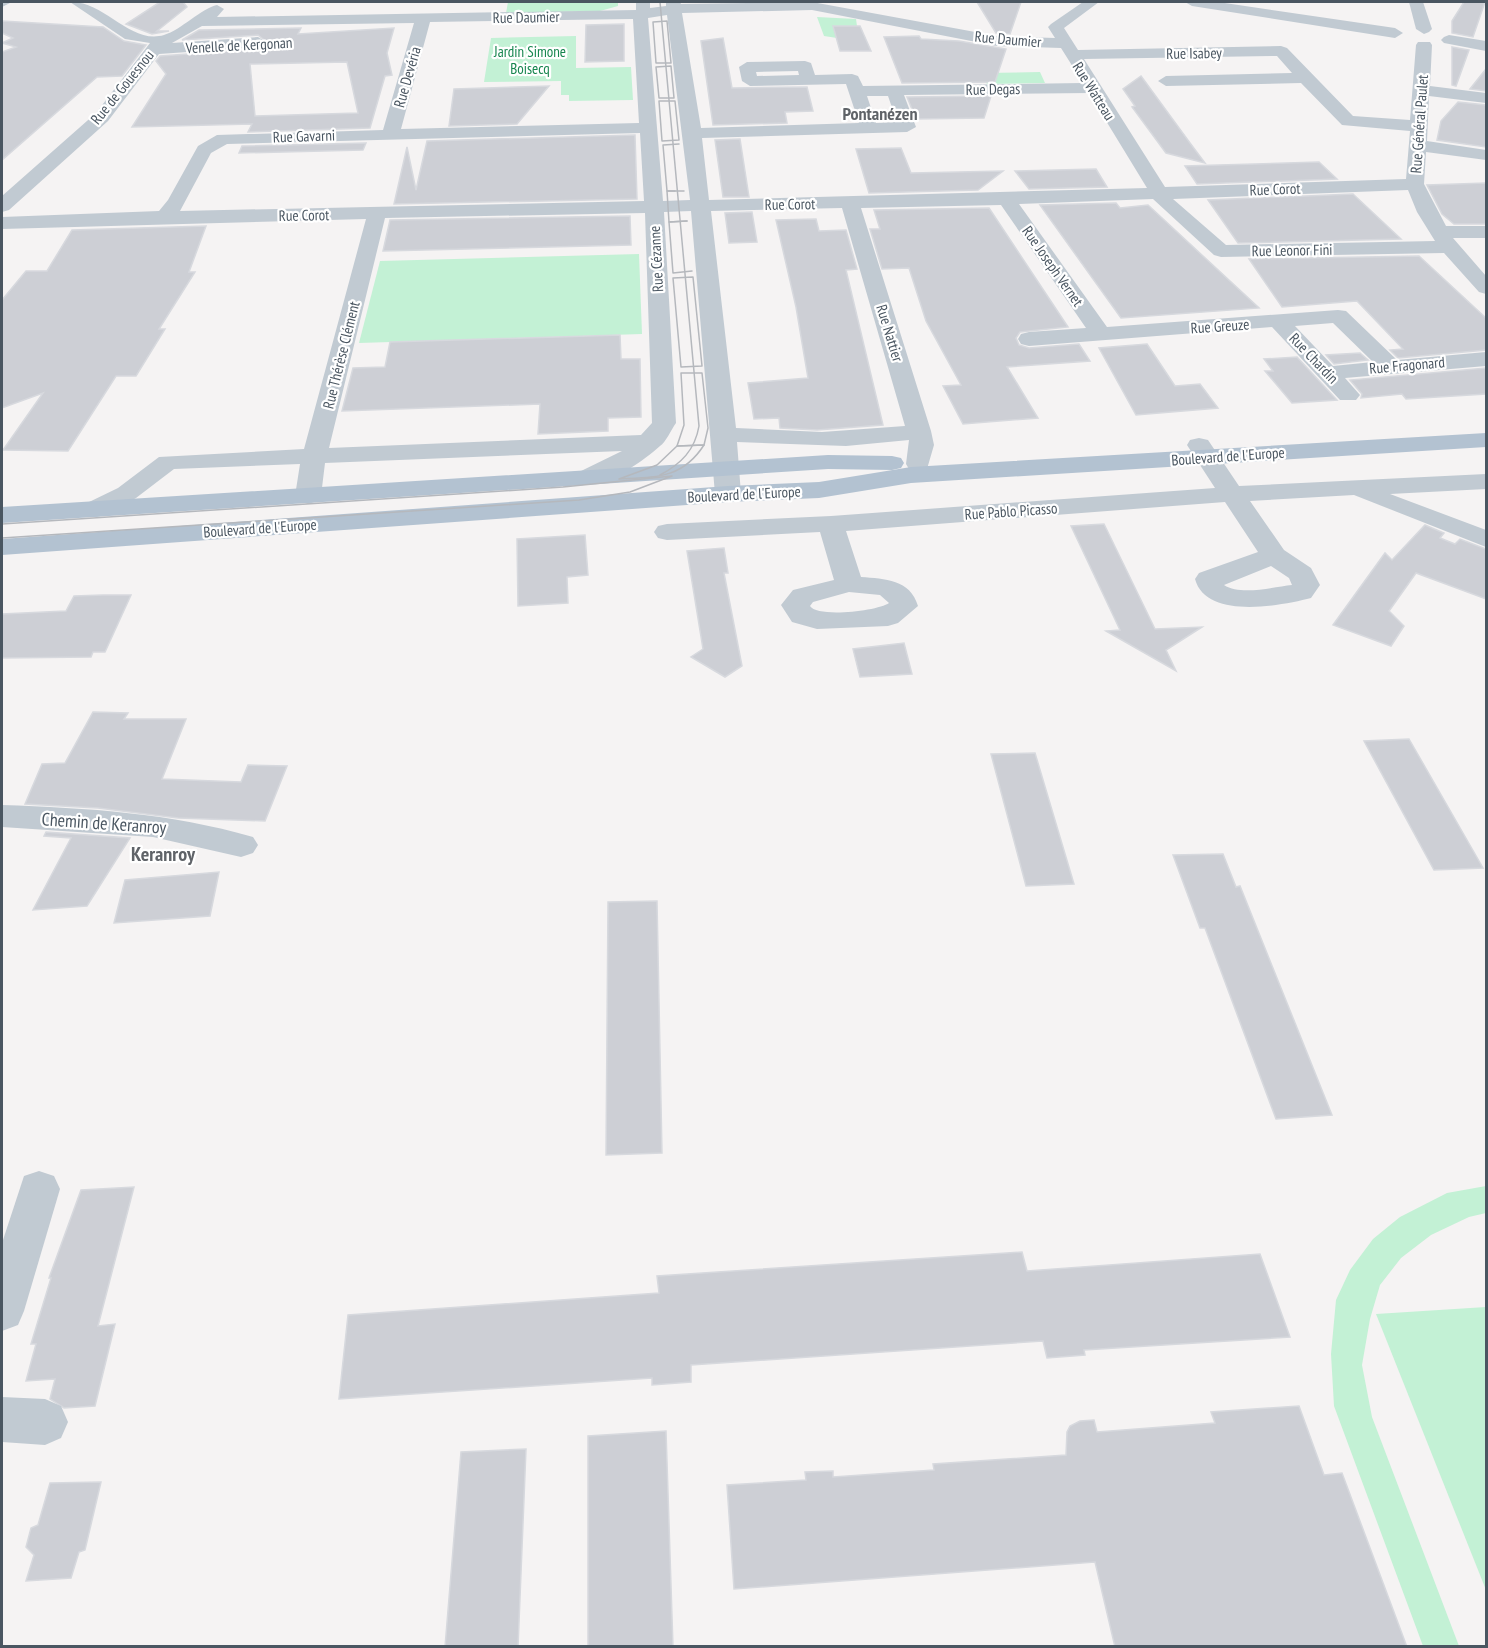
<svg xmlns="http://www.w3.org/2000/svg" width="1488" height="1648" viewBox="0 0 1488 1648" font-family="'PT Sans Narrow',sans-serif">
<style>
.green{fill:#c3f1d5}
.building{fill:#cdcfd5;stroke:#d7d9de;stroke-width:1.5;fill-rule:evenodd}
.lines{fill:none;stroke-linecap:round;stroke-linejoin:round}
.minor{fill:#c1cad2;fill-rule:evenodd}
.major{fill:#b3c2d1;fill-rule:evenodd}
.tram{stroke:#b5b8bd;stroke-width:1.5}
.labels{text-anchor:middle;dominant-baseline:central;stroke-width:4.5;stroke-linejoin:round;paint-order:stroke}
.far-street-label{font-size:15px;fill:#4a5661;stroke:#fff}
.far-park-label{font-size:15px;fill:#17864f;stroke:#fff}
.far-quarter-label{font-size:18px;font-weight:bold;fill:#5f6368;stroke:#fff}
.street-label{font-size:18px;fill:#4a5661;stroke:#fff}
.neighbourhood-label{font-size:20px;font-weight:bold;fill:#5f6368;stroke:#fff}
</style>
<rect width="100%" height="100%" fill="#f5f3f3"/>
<g class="green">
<path d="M508,2H618V6L600,11L506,13Z"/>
<path d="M817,17L856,19L857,26H835L837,38L824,36Z"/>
<path d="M576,36V68L631,67L633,100L569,101V95H561V81L484,82L491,38Z"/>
<path d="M1040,72L1045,83L987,84L982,73Z"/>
<path d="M639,254L642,334L359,343L380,261Z"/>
<path d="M1486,1186V1213L1469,1217L1431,1235L1401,1258L1380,1285L1370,1319L1362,1365L1372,1417L1459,1646H1423L1334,1406L1331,1354L1336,1300L1350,1270L1373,1239L1400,1217L1447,1193Z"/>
<path d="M1486,1307V1590L1376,1314Z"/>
</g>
<g class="building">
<path d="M160,2H183L187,7L157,31H169L152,34L126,24Z"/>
<path d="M977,2H1021L1010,34L996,33Z"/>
<path d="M1464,2H1485L1473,37L1452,33V21Z"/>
<path d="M2,21L103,27L124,41L146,45L122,76L97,77L2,160V52L16,47L2,43L13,38L2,33Z"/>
<path d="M624,24V61L585,62L586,25Z"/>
<path d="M833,26H860L871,51H840Z"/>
<path d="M301,28L298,34L394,28L387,53L392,75L385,76L370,128L248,132L252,124L132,127L166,74L156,61L160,56L258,49L268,43L258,35L182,40L199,30ZM347,62L358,113L255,116L250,64Z"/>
<path d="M919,36L921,39L959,41L1006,49L995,82L902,83L884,37Z"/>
<path d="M723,38L732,88L807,87L813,111L785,112L787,123L713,125L701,41Z"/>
<path d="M1452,47L1469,50L1456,86L1452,85Z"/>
<path d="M1486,69V91L1470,89Z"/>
<path d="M1141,76L1190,143L1205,163L1166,153L1132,107L1135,106L1123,89Z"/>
<path d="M549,86L517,124L449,126L454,89Z"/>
<path d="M991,96L984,118L916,119L907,97Z"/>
<path d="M1458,102L1486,105V147L1437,140L1441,121Z"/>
<path d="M635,135L637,199L394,204L407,147L416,190L427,141Z"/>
<path d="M740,139L749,197H723L715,140Z"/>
<path d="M366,143L363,150L239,153L242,146Z"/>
<path d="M901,148L911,173L1003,171L978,190L869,193L856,149Z"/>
<path d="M1319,162L1337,179L1197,184L1185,166Z"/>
<path d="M1096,169L1107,187L1029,189L1015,171Z"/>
<path d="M1486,183V224H1454L1442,214L1427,185Z"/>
<path d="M1353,194L1401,239L1238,243L1208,200Z"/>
<path d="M1116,203L1120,208L1148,205L1259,308L1121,318L1040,205Z"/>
<path d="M989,208L1068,327L1020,332L1016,338L1019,345L1029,348L1079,344L1090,361L1007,367L1038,418L963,424L943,386L961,385L926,321L909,268L882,269L870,229H880L874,210Z"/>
<path d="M752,212L757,242L729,243L725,213Z"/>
<path d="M630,216L631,245L383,251L390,220Z"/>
<path d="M816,219L819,231L846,230L857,269L846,270L883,425L817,430L780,428L779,418L754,419L748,383L808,378L796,307L776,220Z"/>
<path d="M206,226L189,272H195L159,329H165L136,376H116L68,451L3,450L43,393L2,408V300L26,271H47L72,230Z"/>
<path d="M1419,256L1486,318V350L1398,358L1390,350L1403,349L1357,301L1282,307L1249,259Z"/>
<path d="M620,335L621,359H640L641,417L608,418V431L538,434L540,404L342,411L353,368L385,367L390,342Z"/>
<path d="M1147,344L1175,386L1200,384L1218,408L1136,415L1099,348Z"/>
<path d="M1360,353L1368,360L1334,364L1326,355Z"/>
<path d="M1297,357L1337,400L1292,403L1265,371H1273L1264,359Z"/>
<path d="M1486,368V394L1406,399L1402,394L1361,398L1362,394L1350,380Z"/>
<path d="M1104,524L1155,629L1202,627L1166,650L1176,671L1106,631L1120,630L1071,526Z"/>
<path d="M1425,525L1444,533L1440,538L1455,544L1460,539L1486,549V599L1416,573L1389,611L1404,626L1391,646L1333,625L1385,553L1392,560Z"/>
<path d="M585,535L588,575L567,577L568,603L518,606L517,539Z"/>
<path d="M724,548L728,573H724L742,666L725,677L691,657L703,649L687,551Z"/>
<path d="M103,595H131L105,652H93L91,657L2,658V614L66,611L74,596Z"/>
<path d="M904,643L912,674L860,677L853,649Z"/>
<path d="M93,712L128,713L124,719H186L162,779L241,782L248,765L287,766L265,821L178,818L98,808L25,804L42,764L65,763Z"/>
<path d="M1409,739L1483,868L1434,870L1364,741Z"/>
<path d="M1035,753L1074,884L1026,886L991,754Z"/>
<path d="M46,832L130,838L87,906L33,910L71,838L44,836Z"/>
<path d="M1223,854L1236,887L1240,886L1332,1115L1276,1119L1205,928H1200L1173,855Z"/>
<path d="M219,872L210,916L114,923L125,880Z"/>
<path d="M657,901L662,1153L606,1155L608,902Z"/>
<path d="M134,1187L98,1326L115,1324L95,1406L64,1408L50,1399L55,1379L26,1381L36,1344H31L51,1278H49L81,1190Z"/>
<path d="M1022,1252L1027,1271L1260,1254L1290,1337L1084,1350L1085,1355L1047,1358L1043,1341L691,1365V1382L652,1385V1378L339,1399L348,1315L659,1293L657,1276Z"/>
<path d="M1299,1406L1324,1475L1342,1473L1407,1647H1115L1095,1562L734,1589L727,1485L806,1480L805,1472L833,1471V1477L934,1470L933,1464L1066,1455L1067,1432L1070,1426L1080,1421L1094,1420L1097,1432L1215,1423L1211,1412Z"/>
<path d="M666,1431L673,1647H588V1436Z"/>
<path d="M526,1449L518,1647H445L461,1452Z"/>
<path d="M101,1482L85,1550L79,1552L71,1578L26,1581L34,1555L26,1547L31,1528L38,1525L50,1483Z"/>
</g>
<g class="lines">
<g class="minor">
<path d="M2,2H12L2,7Z"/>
<path d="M70,2C104,0 130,45 164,35C181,30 202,8 217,5L224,9L217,17L636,10V2H650V8L666,6V2H680L681,4L812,2L997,36L1055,38L1048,27L1051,24L1083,2H1099L1064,28L1078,50L1281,46L1287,48L1353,116L1410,120L1416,45L1418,42H1430L1432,45L1430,86L1486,93V103L1429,96L1427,141L1486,150V160L1426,152L1424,184L1446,226H1486V238H1453L1486,276V294L1479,292L1444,253L1221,257L1214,255L1153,199L1019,204L1107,327L1338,310L1346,311L1397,360L1486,352V366L1345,378L1360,395L1356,400H1340L1272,327L1029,346L1021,344L1018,339L1021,334L1029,332L1086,328L1001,205L861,208L931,431L934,445L927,469L918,471L909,469L906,464L909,440L846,446L737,442L741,494L737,499L728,502L719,499L715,494L691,211L664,212L676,423C671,430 666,442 660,446C642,462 605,489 579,482L575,477L579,472L622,451L325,463L321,496L317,501L308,504L299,501L295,496L300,464L174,469L136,498L105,515L96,517L87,515L83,509L87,503L118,488L159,457L304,449L366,219L2,229V217L159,211L168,200L198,146L217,135L383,130L414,23L202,26L172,43L258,37L266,42L258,47L159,54L108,121L9,210L2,212V196L96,113L150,43L125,39ZM812,10L997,46L1061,48L1083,83L863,86L858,76L852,74L815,75L811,63L805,61L747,62L739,67L742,81L750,86L846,84L859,123L701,128L682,13ZM667,15L690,200L663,201L648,18ZM633,19L639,123L401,129L430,22ZM1277,56L1292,73L1166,76L1158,81L1166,86L1301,83L1342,125L1410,131L1406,179L1165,187L1084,59ZM798,71L799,75L757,76L756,72ZM1089,93L1147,188L709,200L702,138L907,132L916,127L904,95ZM867,96H888L897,122L876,123ZM640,133L644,201L180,211L211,153L227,144ZM1408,190L1417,212L1435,241L1226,245L1173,199ZM842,208L905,426L822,432L736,428L711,211ZM645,213L652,423L641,435L329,448L385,218ZM1333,323L1373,362L1333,366L1295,326Z"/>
<path d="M1185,2H1218L1395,28L1403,33L1395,38L1192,6Z"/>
<path d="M1409,2H1423L1432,29L1429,32L1424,34L1416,29Z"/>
<path d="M1449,35L1486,41V51L1444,43L1441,40L1444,37Z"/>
<path d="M1199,438L1208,440L1239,486L1486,474V489L1390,494L1486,530V547L1354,495L1250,501L1284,550L1311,568L1320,585L1311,598C1280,606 1206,620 1195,579L1199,573L1258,552L1225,502L846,531L861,577C885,579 910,579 918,606L898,623L888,626L817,629L792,622L781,605L793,590L834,580L820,532L667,540L658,538L654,532L658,526L667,524L831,516L1215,488L1187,445L1190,440ZM1271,566L1289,578L1292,585C1273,587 1241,596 1224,585ZM849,592L880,595L889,603C878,611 817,618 810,606L813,602Z"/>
<path d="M2,805C88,808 170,813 253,837L258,845L253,853L241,857L153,837L2,827Z"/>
<path d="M39,1171L54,1176L60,1189L24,1311L18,1325L2,1331V1243L24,1176Z"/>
<path d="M2,1397L45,1399L61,1406L68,1422L61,1438L45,1445L2,1442Z"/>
</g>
<g class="major">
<path d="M1486,433V447L911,483L819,498L728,502L2,555V539L728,486L819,482L911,467Z"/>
<path d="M828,455L892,456L901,458L904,463L901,468L892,470L828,469L2,523V507Z"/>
</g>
<g class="tram">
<path d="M660,2L699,426C695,450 681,464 660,475"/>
<path d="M667,21L671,63H656L653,22Z"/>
<path d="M671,66L674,98H659L656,67Z"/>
<path d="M659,101H675L679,140L662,141Z"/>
<path d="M675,191H667L663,145L679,144"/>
<path d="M684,191H667L669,222L687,221"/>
<path d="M687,221L669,222L673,273L692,271"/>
<path d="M693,277L702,366L681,367L673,278Z"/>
<path d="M681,373H702L708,428L704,445L677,446L684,425Z"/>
<path d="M704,445C682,479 656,477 619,479L657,465L677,446Z"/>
<path d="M2,524L563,487L672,476L630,492L579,500L2,538"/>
</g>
</g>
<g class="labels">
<g class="far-street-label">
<text transform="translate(526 17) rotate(-1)">Rue Daumier</text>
<text transform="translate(1008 39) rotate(5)">Rue Daumier</text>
<text transform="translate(239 45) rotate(-3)">Venelle de Kergonan</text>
<text transform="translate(1194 53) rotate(-1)">Rue Isabey</text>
<text transform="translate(407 77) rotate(-74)">Rue Devéria</text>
<text transform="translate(122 87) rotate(-51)">Rue de Gouesnou</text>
<text transform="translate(993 89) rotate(-1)">Rue Degas</text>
<text transform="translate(1094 91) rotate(58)">Rue Watteau</text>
<text transform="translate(1419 124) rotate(-86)">Rue Général Paulet</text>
<text transform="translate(304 136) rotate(-2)">Rue Gavarni</text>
<text transform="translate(1275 189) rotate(-2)">Rue Corot</text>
<text transform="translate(790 204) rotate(-1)">Rue Corot</text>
<text transform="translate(304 215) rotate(-1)">Rue Corot</text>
<text transform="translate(1292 250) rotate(-1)">Rue Leonor Fini</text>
<text transform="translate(656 259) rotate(-93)">Rue Cézanne</text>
<text transform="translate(1053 266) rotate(55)">Rue Joseph Vernet</text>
<text transform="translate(1220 326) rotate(-4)">Rue Greuze</text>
<text transform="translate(890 333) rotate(73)">Rue Nattier</text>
<text transform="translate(341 355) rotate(-76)">Rue Thérèse Clément</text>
<text transform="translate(1314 358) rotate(46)">Rue Chardin</text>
<text transform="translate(1407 365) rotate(-5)">Rue Fragonard</text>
<text transform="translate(1228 456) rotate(-4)">Boulevard de l'Europe</text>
<text transform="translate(744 494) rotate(-3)">Boulevard de l'Europe</text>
<text transform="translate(1011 511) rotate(-4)">Rue Pablo Picasso</text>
<text transform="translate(260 528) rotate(-4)">Boulevard de l'Europe</text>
</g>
<g class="far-park-label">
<text x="530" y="51">Jardin Simone<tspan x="530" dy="17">Boisecq</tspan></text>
</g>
<g class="far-quarter-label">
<text x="880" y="113">Pontanézen</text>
</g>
<g class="street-label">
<text transform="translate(104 823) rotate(4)">Chemin de Keranroy</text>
</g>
<g class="neighbourhood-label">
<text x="163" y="854">Keranroy</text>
</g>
</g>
<rect width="1488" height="1648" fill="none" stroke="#4a5661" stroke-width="6"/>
</svg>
